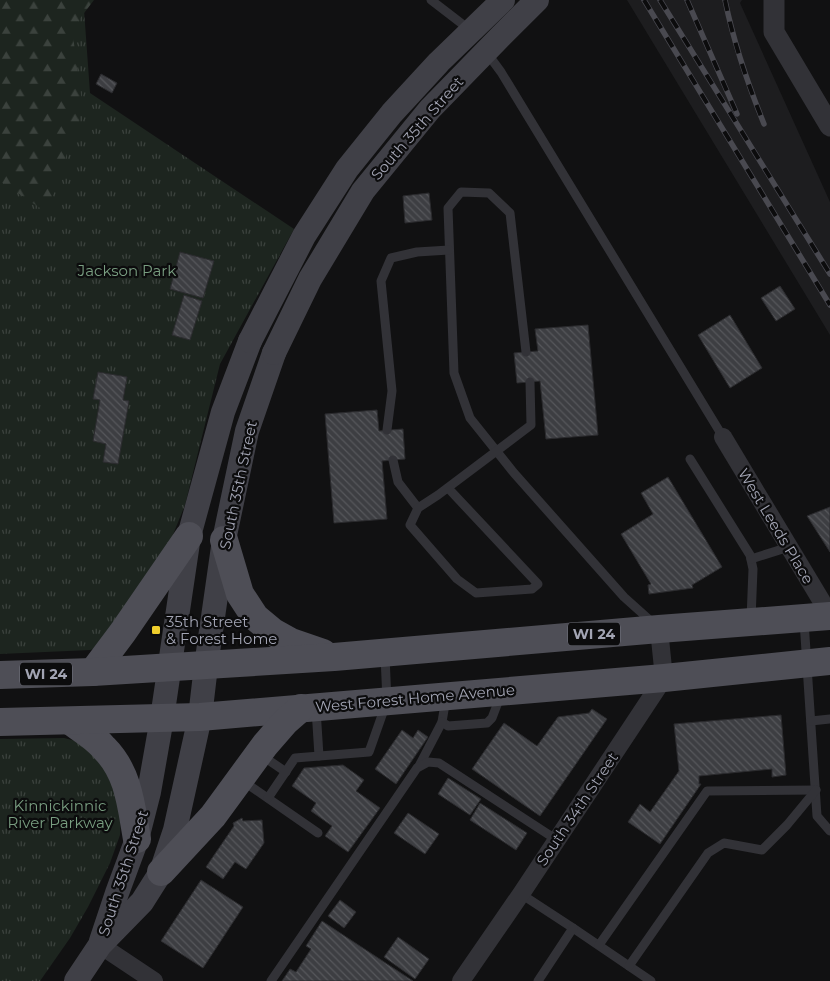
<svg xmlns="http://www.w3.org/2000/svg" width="830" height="981" viewBox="0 0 830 981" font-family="Montserrat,sans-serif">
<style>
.built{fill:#1d1d1f}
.grass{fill:url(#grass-tufts)}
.forest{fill:url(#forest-firs)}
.building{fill:url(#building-back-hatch);stroke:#2b2b2e}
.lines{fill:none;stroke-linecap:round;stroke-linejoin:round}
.service{stroke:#323237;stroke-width:9}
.minor{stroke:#323237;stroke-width:18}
.tertiary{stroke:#323237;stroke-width:21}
.secondary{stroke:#404047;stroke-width:24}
.primary{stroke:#4e4e56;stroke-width:28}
.rail-casing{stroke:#494950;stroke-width:5.5}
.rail{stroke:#0c0c0d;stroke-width:4;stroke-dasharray:11;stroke-linecap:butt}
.secondary-bridge{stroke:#404047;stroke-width:24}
.poi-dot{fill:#efce2c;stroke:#0c0c0d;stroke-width:2}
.labels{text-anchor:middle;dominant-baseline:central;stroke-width:4.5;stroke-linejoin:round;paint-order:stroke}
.shield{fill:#0c0c0d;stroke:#757681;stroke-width:1}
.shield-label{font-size:14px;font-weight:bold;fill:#a2a4b3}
.street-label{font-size:15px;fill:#a2a4b3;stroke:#0c0c0d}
.park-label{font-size:15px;fill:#799e81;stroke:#0c0c0d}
.poi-label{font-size:15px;fill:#a2a4b3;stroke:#0c0c0d;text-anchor:start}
</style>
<defs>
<pattern id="grass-tufts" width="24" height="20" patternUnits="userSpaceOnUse" patternTransform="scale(1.25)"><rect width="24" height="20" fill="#1d251f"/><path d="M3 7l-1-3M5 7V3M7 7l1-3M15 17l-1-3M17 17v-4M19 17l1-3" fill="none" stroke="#3b423d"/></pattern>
<pattern id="forest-firs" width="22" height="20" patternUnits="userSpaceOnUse" patternTransform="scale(1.25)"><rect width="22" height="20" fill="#1d251f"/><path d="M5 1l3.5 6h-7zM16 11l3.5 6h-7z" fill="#3b423d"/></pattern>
<pattern id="building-back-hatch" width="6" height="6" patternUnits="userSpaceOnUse" patternTransform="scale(1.25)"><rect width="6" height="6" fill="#3d3e42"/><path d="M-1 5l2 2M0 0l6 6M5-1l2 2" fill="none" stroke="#56575b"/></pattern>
</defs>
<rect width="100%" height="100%" fill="#111112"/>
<path class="built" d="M627,0H742L740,3L830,202V335Z"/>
<g class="grass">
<path d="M0,0L84,10L90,93L294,229L220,364L185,505L159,569L98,648L90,650L0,654Z"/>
<path d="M64,738L76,741L106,763L121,810L120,835L110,863L88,907L70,938L40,981H0V739Z"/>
</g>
<path class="forest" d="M0,0H94L72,29L82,102L78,123L46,212L0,181Z"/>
<g class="building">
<path d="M101,74L117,83L112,93L96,84Z"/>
<path d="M429,193L432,220L405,223L403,196Z"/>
<path d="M180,252L214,261L203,298L170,289Z"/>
<path d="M780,286L795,309L776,321L761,298Z"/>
<path d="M184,295L202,301L190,340L172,335Z"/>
<path d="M730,315L762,368L730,388L698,335Z"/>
<path d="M588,325L598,435L546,439L540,381L517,383L514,353L538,351L535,329Z"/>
<path d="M98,372L127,377L123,400L129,401L118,464L103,462L106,444L93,441L100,400L93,399Z"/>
<path d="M377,410L379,431L403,429L405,459L382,461L387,519L334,523L325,414Z"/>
<path d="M668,477L722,567L692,585L693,588L649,594L648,585L651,584L621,534L653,514L641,493Z"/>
<path d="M830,507V552L807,516Z"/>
<path d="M592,709L607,719L540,816L472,769L504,723L537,746L558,717L589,713Z"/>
<path d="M781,715L786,775L772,777V769L699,776V784H701L660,844L628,822L640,804L650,812L679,771L674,724Z"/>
<path d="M402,730L413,738L418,730L428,737L396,784L375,769Z"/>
<path d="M343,765L364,780L356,791L380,808L348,852L325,836L332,826L311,811L316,803L292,786L304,768Z"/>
<path d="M448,778L481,799L470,815L438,794Z"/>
<path d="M480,803L527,833L516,850L470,820Z"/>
<path d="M408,813L439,834L425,854L394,833Z"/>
<path d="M242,818L243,821L262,820L264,843L246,869L235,862L223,879L206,867L234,826L233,823Z"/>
<path d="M201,880L243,907L203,968L161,941Z"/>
<path d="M340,900L356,912L344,928L328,916Z"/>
<path d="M322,921L413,981H282L290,969L296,972L311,949L306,946Z"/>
<path d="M398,937L429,959L415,979L384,957Z"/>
</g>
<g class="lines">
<g class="service">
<path d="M431,0L470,30"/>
<path d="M487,53L501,72L723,437"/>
<path d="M526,352L510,213L489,193L461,192L448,208L454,373L470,418L514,473L624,597L653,623"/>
<path d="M387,430L392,391L381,281L391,258L417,252L449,250"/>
<path d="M690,459L750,555L753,569L751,619"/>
<path d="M393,460L398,482L418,508"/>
<path d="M448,488L538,584L532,589L476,593L457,579L410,525L418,508L438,495L531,425L530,382"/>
<path d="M751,559L789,547"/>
<path d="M804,621L817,816L830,831"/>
<path d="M446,698L442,722L448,726L487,723L492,718L500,697"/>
<path d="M316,709L319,756"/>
<path d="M811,721L830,719"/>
<path d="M261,755L286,772"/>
<path d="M419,766L442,722"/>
<path d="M243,781L318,833"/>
<path d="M268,798L295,758L369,752L387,701L385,656"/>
<path d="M521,894L573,928L651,981"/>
<path d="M599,945L707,791L816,790"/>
<path d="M629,966L708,853L724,843L762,850L787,825L816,790"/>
<path d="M271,981L417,768L428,762L439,763L557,840"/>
<path d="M538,981L573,928"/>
</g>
<g class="minor">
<path d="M723,437L830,615"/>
<path d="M100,945L154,981"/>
<path d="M461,981L521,894L664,678L659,629"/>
</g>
<path class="tertiary" d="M774,0V32L830,126"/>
<g class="secondary">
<path d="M101,941L117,893L137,839L149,792L162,718L189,536L223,412L250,341"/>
<path d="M76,981L100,945L142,902L161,872L175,830L200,717L206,666L224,540L247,431L274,353"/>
</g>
<g class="primary">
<path d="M224,540L240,594L255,617L273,632L291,642L323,653"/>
<path d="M93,672L123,632L189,536"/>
<path d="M0,675L93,672L334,657L659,629L830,616"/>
<path d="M70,721C81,729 95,737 104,748C129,773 131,805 137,839"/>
<path d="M0,722L200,717L664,678L830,661"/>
<path d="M161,872L213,816L265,745L285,722L301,708"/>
</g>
<g class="rail-casing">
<g id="rail">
<path d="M644,0L830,305"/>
<path d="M660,0L830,274"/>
<path d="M687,0L737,114"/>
<path d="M725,0C734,44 747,82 764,124"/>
</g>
</g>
<use href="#rail" class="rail"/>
<g class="secondary-bridge">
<path d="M250,341L304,236L347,169L392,113L439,62L503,0"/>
<path d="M274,353L310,279L363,191L430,109L501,36L537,0"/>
</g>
</g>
<rect class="poi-dot" x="151" y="625" width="10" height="10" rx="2.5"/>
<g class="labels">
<g class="shield">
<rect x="568" y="622.5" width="52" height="23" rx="4"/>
<rect x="20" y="662.5" width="52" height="23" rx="4"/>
</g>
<g class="shield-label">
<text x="594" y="634">WI 24</text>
<text x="46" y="674">WI 24</text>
</g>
<g class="street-label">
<text transform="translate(417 128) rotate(-49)">South 35th Street</text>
<text transform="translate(238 485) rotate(-78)">South 35th Street</text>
<text transform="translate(776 526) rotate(59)">West Leeds Place</text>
<text transform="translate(415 698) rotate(-5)">West Forest Home Avenue</text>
<text transform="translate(577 809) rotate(-56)">South 34th Street</text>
<text transform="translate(123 873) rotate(-72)">South 35th Street</text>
</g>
<g class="park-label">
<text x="127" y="270">Jackson Park</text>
<text x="60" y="805">Kinnickinnic<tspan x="60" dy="17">River Parkway</tspan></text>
</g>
<g class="poi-label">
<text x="166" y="621">35th Street<tspan x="166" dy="17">&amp; Forest Home</tspan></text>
</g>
</g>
</svg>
